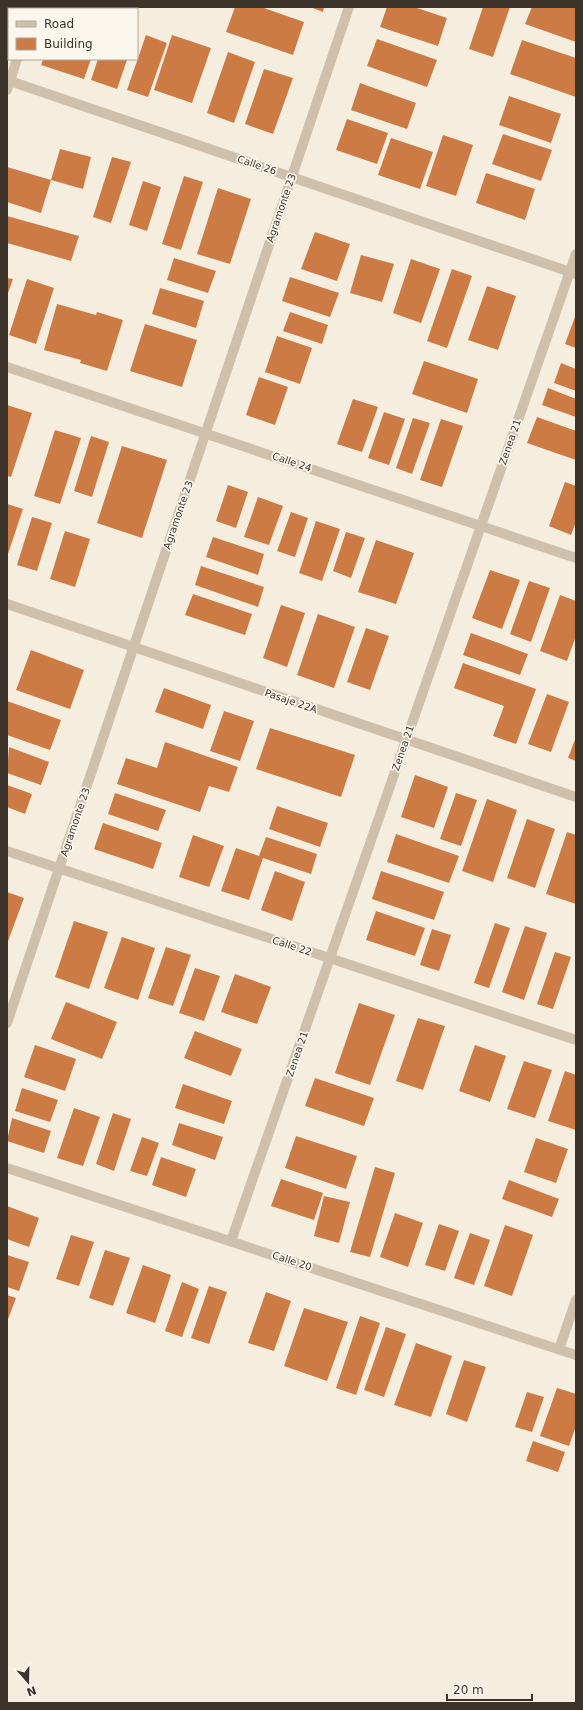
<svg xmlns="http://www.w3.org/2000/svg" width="583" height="1710" viewBox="0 0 583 1710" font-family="'DejaVu Sans',sans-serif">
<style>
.building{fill:#cd7b45}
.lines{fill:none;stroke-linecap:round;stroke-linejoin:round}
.minor{stroke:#cec0aa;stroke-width:10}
.tertiary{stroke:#cec0aa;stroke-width:10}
.labels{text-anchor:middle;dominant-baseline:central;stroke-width:3.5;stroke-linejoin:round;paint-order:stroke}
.street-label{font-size:10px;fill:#3b322a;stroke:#fbf7ed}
</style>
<rect width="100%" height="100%" fill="#f5eedf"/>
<g class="building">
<path d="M59,7H121L120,9H58Z"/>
<path d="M235,7H261L304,22L293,55L226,32Z"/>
<path d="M310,7H324L323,12Z"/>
<path d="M387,7H414L447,18L438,46L380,27Z"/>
<path d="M483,7H510L493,57L469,49Z"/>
<path d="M532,7H576V42L525,24Z"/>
<path d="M146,35L167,43L148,97L127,90Z"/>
<path d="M172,35L211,48L192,103L154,90Z"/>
<path d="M377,39L437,60L427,87L367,66Z"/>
<path d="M522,40L576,58V97L510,74Z"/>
<path d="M228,52L255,62L234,123L207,113Z"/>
<path d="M43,59H91L84,79L41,65Z"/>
<path d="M98,59L127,60L117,89L91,80Z"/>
<path d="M264,69L293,78L273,134L245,124Z"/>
<path d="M360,83L416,103L407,129L351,110Z"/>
<path d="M509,96L561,114L551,143L499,125Z"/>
<path d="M347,119L388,133L377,164L336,150Z"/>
<path d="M503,134L552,150L541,181L492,164Z"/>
<path d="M443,135L473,145L456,196L426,186Z"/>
<path d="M391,138L433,152L420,189L378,175Z"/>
<path d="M60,149L91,157L83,189L51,180Z"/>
<path d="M112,157L131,162L111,223L93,217Z"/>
<path d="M7,167L51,180L41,213L7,202Z"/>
<path d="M486,173L535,189L525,220L476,203Z"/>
<path d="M184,176L203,182L181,250L162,244Z"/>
<path d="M143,181L161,187L147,231L129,225Z"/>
<path d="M218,188L251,199L230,264L197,254Z"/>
<path d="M7,216L79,236L71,261L7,243Z"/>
<path d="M315,232L350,244L337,281L301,269Z"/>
<path d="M361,255L394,264L382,302L350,293Z"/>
<path d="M174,258L216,271L208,293L167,280Z"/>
<path d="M411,259L440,269L421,323L393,313Z"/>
<path d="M452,269L472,276L447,348L427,341Z"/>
<path d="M290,277L339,293L330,317L282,301Z"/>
<path d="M7,278L13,279L7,296Z"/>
<path d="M27,279L54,288L36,344L9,335Z"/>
<path d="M487,286L516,296L498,350L468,340Z"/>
<path d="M160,288L204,301L196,328L152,314Z"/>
<path d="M57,304L96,315L97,312L123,320L107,371L80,363L81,360L44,350Z"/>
<path d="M290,312L328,325L322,344L283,331Z"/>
<path d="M576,314V348L565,344Z"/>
<path d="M145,324L197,340L182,387L130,371Z"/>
<path d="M277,336L312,348L300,384L265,372Z"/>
<path d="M424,361L478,379L467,413L412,394Z"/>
<path d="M561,363L576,369V391L554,383Z"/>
<path d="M259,377L288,387L275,425L246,415Z"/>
<path d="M548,388L576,399V417L542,405Z"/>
<path d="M353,399L378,407L362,452L337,444Z"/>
<path d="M7,405L32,413L11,477L7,476Z"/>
<path d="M384,412L405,419L389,465L368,458Z"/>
<path d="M537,417L576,431V460L527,443Z"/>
<path d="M413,418L430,423L412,474L396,468Z"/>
<path d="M441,419L463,426L442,487L420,480Z"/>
<path d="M55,430L81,438L60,504L34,496Z"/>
<path d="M91,436L109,442L92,497L74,491Z"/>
<path d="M122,446L167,460L142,538L97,523Z"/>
<path d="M565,482L576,486V522L571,535L549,526Z"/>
<path d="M228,485L248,492L236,528L216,521Z"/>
<path d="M258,497L283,506L269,545L244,537Z"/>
<path d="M7,504L23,509L7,557Z"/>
<path d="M291,512L308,518L295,557L277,551Z"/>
<path d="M32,517L52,523L37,571L17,565Z"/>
<path d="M316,521L340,529L322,581L299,573Z"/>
<path d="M65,531L90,539L75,587L50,579Z"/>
<path d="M346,532L365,538L351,578L333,571Z"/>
<path d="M213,537L264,554L258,575L206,557Z"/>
<path d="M376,540L414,553L396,604L358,592Z"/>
<path d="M201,566L264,587L258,607L195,585Z"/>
<path d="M490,570L520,580L502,629L472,618Z"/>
<path d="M529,581L550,588L531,642L510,634Z"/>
<path d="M193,594L252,614L245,635L185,615Z"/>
<path d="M560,595L576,601V636L567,661L540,651Z"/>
<path d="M281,605L305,613L287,667L263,658Z"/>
<path d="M318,614L355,627L334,688L297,675Z"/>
<path d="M366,628L389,636L370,690L347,682Z"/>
<path d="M471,633L528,654L520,675L463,655Z"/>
<path d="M31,650L84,670L70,709L16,690Z"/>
<path d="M463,663L536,689L516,744L493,736L504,706L454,688Z"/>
<path d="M164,688L211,705L203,729L155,712Z"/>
<path d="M547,694L569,702L551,752L528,744Z"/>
<path d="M7,701L61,720L50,750L7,735Z"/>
<path d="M224,711L254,721L240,761L210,751Z"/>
<path d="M270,728L355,755L341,797L256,769Z"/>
<path d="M576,737V761L568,758Z"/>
<path d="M165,742L238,767L229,792L209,786L200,812L117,784L126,758L157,768Z"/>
<path d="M9,747L49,762L41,785L7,773Z"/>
<path d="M415,775L448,787L434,828L401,817Z"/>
<path d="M7,785L32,794L25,814L7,807Z"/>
<path d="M115,793L166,810L158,831L108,814Z"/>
<path d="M456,793L477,800L461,846L440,839Z"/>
<path d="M487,799L517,810L493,882L462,871Z"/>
<path d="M277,806L328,823L320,847L269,829Z"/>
<path d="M527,819L555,829L535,888L507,878Z"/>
<path d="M103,823L162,843L153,869L94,849Z"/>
<path d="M567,832L576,835V904L546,894Z"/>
<path d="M396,834L459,856L449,883L387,862Z"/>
<path d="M193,835L224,846L209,887L179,877Z"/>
<path d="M266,837L317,854L311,874L263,858L249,900L221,891L236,848L259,856Z"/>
<path d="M275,871L305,882L292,921L261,910Z"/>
<path d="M381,871L444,892L434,920L372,899Z"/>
<path d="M7,892L24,898L7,944Z"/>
<path d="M376,911L425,928L415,956L366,940Z"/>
<path d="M74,921L108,932L89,989L55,977Z"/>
<path d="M495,923L510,928L489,988L474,983Z"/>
<path d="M525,926L547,933L524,1000L502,992Z"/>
<path d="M432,929L451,935L439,971L420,965Z"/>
<path d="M122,937L155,948L138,1000L104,988Z"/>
<path d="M166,947L191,955L173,1006L148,998Z"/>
<path d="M555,952L571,957L553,1009L537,1004Z"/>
<path d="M195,968L220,976L204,1021L179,1013Z"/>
<path d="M235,974L271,987L257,1024L221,1012Z"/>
<path d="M66,1002L117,1022L102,1059L51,1039Z"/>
<path d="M359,1003L395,1015L370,1085L335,1073Z"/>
<path d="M418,1018L445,1026L423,1090L396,1081Z"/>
<path d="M195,1031L242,1049L231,1076L184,1058Z"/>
<path d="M35,1045L76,1059L65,1091L24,1077Z"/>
<path d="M475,1045L506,1056L490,1102L459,1091Z"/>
<path d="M524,1061L552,1070L535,1118L507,1109Z"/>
<path d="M565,1071L576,1075V1130L548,1121Z"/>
<path d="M315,1078L374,1098L364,1126L305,1106Z"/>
<path d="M183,1084L232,1101L224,1124L175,1108Z"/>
<path d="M22,1088L58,1100L50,1122L15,1111Z"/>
<path d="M74,1108L100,1117L83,1166L57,1158Z"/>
<path d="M113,1113L131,1119L114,1171L96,1164Z"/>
<path d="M12,1118L51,1131L44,1153L7,1141Z"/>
<path d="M179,1123L223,1137L215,1160L172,1145Z"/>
<path d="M296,1136L357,1156L346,1189L285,1168Z"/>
<path d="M142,1137L159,1143L147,1176L130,1171Z"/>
<path d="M536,1138L568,1149L556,1183L524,1172Z"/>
<path d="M161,1157L196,1169L186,1197L152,1185Z"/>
<path d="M375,1167L395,1173L370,1257L350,1252Z"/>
<path d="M281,1179L323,1193L314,1220L271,1206Z"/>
<path d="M509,1180L559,1199L552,1217L502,1199Z"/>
<path d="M324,1196L350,1202L339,1243L314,1236Z"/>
<path d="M7,1206L39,1218L29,1247L7,1239Z"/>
<path d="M395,1213L423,1223L408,1267L380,1257Z"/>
<path d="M439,1224L459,1231L445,1271L425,1265Z"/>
<path d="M505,1225L533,1235L512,1296L484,1286Z"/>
<path d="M470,1233L490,1240L474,1285L454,1278Z"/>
<path d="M71,1235L94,1242L79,1286L56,1279Z"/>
<path d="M105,1250L130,1258L113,1306L89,1298Z"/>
<path d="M7,1255L29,1262L19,1291L7,1287Z"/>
<path d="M143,1265L171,1275L155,1323L126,1313Z"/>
<path d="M182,1282L199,1289L182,1337L165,1331Z"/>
<path d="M209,1286L227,1292L209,1344L191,1338Z"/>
<path d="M266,1292L291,1301L274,1351L248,1343Z"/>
<path d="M7,1295L16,1298L7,1322Z"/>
<path d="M304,1308L348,1322L327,1381L284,1366Z"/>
<path d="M360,1316L380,1323L356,1395L336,1388Z"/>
<path d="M386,1327L406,1334L384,1397L364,1390Z"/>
<path d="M416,1343L452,1356L431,1417L394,1405Z"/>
<path d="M464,1360L486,1367L467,1422L446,1414Z"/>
<path d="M557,1388L576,1394V1426L569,1446L540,1436Z"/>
<path d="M527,1392L544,1397L532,1432L515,1427Z"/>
<path d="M533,1441L565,1452L558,1472L526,1461Z"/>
</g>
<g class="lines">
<g class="minor">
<path d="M34,9V7"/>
<path d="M7,80L576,274"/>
<path d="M7,90L17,59"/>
<path d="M7,367L576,558"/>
<path d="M7,604L576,797"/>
<path d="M7,851L576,1040"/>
<path d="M7,1023L349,7"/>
<path d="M231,1241L576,254"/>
<path d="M559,1349L576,1300"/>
</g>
<path class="tertiary" d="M7,1168L576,1355"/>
</g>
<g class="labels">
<g class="street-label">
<text transform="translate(257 165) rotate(19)">Calle 26</text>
<text transform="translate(281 208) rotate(-71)">Agramonte 23</text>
<text transform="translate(510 442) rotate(-71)">Zenea 21</text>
<text transform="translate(292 462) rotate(19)">Calle 24</text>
<text transform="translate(178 515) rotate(-71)">Agramonte 23</text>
<text transform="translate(291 701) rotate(19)">Pasaje 22A</text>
<text transform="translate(403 748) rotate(-71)">Zenea 21</text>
<text transform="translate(75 822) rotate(-71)">Agramonte 23</text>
<text transform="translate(292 946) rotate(18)">Calle 22</text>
<text transform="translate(297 1054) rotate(-71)">Zenea 21</text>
<text transform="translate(292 1261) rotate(18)">Calle 20</text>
</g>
</g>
<rect width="583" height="1710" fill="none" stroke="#3b322a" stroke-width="16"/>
<rect x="8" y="8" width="130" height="52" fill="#fbf7ed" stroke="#aea89f"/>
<rect x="16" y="21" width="20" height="6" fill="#cec0aa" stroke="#aea89f"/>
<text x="44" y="28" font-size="12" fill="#3b322a">Road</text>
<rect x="16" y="38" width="20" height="12" fill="#cd7b45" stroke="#aea89f"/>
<text x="44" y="48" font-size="12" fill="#3b322a">Building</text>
<g transform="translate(28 1682) rotate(160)" stroke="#fbf7ed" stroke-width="3" paint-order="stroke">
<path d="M0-3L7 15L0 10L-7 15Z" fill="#3b322a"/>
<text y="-6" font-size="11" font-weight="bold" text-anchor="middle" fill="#3b322a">N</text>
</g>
<path d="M447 1694v6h85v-6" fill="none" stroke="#3b322a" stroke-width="2"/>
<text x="453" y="1694" font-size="12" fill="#3b322a" stroke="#fbf7ed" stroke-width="3" paint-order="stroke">20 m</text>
</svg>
